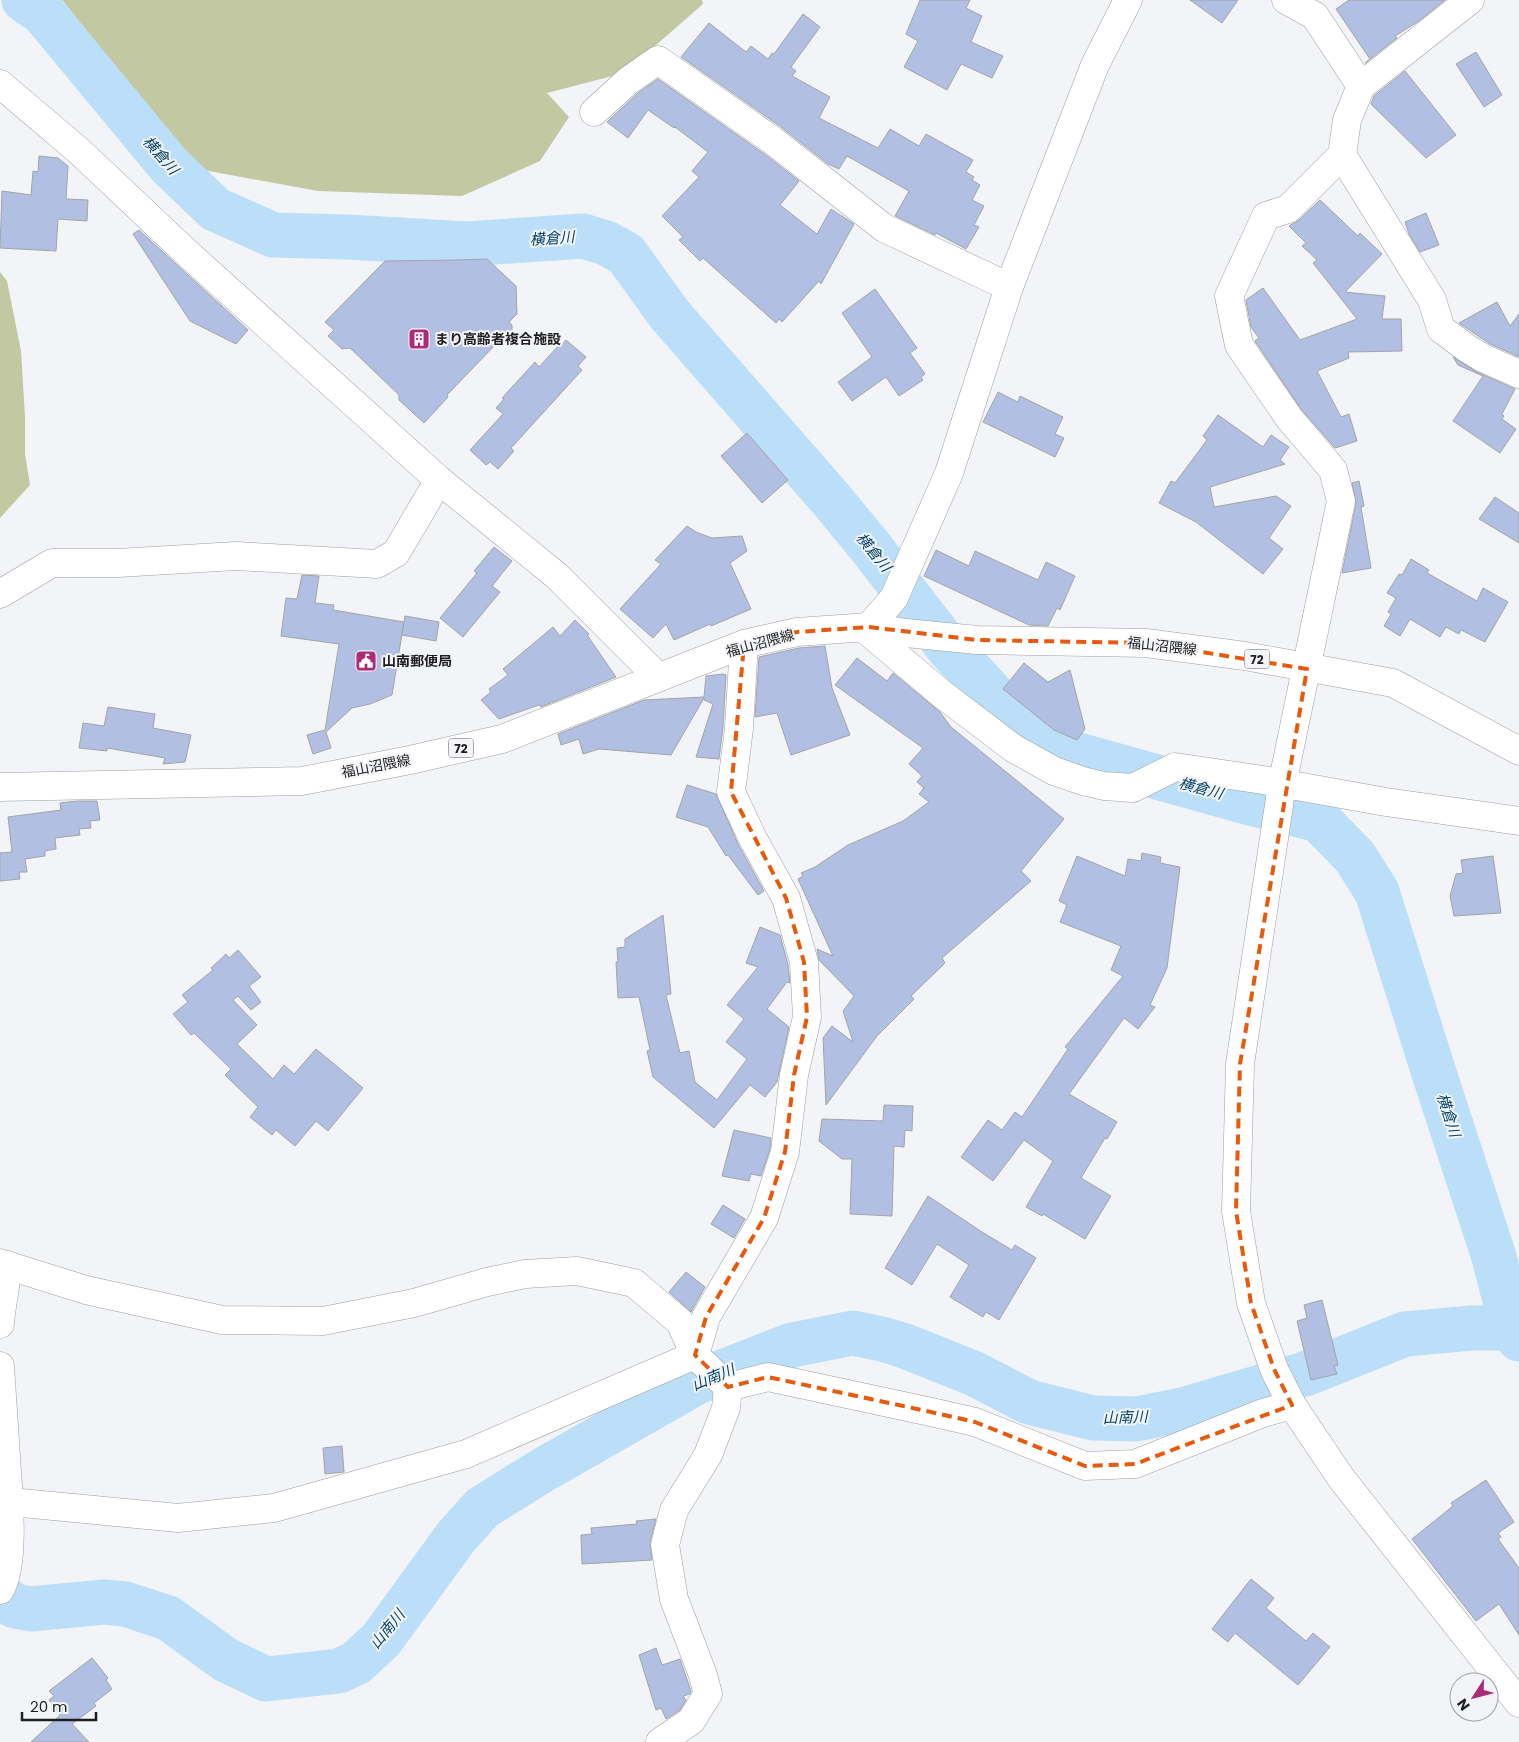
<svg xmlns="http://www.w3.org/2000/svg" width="1519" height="1742" viewBox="0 0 1519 1742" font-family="Poppins,'Noto Sans JP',sans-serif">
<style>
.forest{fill:#c1c8a2}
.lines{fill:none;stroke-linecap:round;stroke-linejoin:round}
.river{stroke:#bbdff8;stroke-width:45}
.building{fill:#b1c0e2;stroke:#a2a4a7}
.minor-casing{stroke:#9d9ea1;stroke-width:29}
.major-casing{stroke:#9d9ea1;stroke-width:29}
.minor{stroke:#fff;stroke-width:28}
.major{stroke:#fff;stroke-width:28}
.marked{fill:none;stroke:#e8590c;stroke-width:4;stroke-dasharray:10 6;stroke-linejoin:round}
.labels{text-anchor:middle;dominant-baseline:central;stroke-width:4;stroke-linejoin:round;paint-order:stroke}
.shield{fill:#f2f4f7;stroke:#5e5e60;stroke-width:1}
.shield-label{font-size:12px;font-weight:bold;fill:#1e1e1f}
.poi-label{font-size:14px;font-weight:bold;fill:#1e1e1f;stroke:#f2f4f7;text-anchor:start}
.street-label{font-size:14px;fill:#1e1e1f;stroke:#f2f4f7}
.water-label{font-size:15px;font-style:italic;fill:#054466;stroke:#f2f4f7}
</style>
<rect width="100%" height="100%" fill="#f2f4f7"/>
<g class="forest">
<path d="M62,0H702L703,4L624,73L547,93L569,117L540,161L462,196L318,191L198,169Z"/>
<path d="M0,272L7,281L21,351L25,417V454L30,485L0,518Z"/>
</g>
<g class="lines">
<g class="river">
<path d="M24,0L43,13L169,165L215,209L273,235L348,237L466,244L583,236L606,243L626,254L670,315L830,498L872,549L950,650L972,672L1027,732L1064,751L1254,804L1319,820L1355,857L1377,892L1433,1070L1494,1257L1512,1328L1519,1339"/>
<path d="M0,1595L15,1606L31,1609L104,1602L125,1604L168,1618L226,1660L266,1679L339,1671L356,1663L381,1640L456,1537L482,1508L543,1470L697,1382L792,1345L853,1333L882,1339L905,1346L975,1374L1029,1402L1093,1418L1136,1419L1182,1410L1305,1374L1405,1334L1472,1328H1512"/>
</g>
</g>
<g class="building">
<path d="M920,0H970L966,8L982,16L971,42L1003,56L992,78L961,64L947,90L904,67L918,41L906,34Z"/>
<path d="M1190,0H1238L1222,23Z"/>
<path d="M1349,0H1445L1419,21L1395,36L1397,38L1365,63L1370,59L1336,9Z"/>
<path d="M803,14L820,27L791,67L796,71L792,76L830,97L819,118L878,148L890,129L919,146L926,134L973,160L966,172L974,177L972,180L980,185L972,200L984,206L974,225L979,227L966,249L936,233L935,235L895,216L909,191L847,156L839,169L828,164L781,127L681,57L709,23L746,52L751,46L768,59L772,53L774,54Z"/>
<path d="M1476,52L1502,95L1484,107L1456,64Z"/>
<path d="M1405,71L1456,135L1426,158L1371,104L1374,96Z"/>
<path d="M658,79L763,153L799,181L780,205L817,234L831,209L854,224L821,284L819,281L782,322L779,319L776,323L703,258L700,261L679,240L683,237L662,216L699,177L692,171L708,152L675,127L674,128L648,110L628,138L607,122L638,93Z"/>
<path d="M39,156L58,158L68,166L66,199L88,200L87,221L58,219L56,251L0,248L2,191L31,195L33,171L38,172Z"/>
<path d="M1320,200L1358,236L1360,233L1382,254L1345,292L1385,296L1382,319H1401L1402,351L1348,352L1349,358L1317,371L1341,417L1349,414L1357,441L1335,448L1301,409L1255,341L1259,338L1251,327L1246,300L1263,288L1300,340L1357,319L1313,263L1317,260L1302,246L1306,243L1289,226L1299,220Z"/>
<path d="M1426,213L1439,245L1420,252L1409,234L1405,222Z"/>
<path d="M139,230L248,330L236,344L190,321L133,234Z"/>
<path d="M487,259L516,286L517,314L509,322L512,325V333L500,345L498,342L447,395L448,397L424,423L399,400V395L350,348L342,349L328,336L334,330L325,322L385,261L458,260Z"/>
<path d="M875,289L917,348L910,353L925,374L921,377L923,380L899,396L886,377L852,401L838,382L872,357L842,313Z"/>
<path d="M1497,302L1510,326L1519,314V357L1490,344L1459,323Z"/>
<path d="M566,340L586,357L578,366L582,370L511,448L514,451L498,469L490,462L486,465L470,450L503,414L496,408L504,399L502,398L535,362L539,367L559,345L561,346Z"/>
<path d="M1453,357L1477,372L1515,389L1502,414L1504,416L1502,419L1516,429L1500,453L1453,421L1483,376L1458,365Z"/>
<path d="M998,392L1018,402L1020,396L1063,417L1055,434L1064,438L1055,457L983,422Z"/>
<path d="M1218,415L1263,447L1271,435L1289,447L1280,460L1285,464L1210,487L1214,507L1276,496L1291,506L1269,538L1283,549L1263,574L1196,522L1159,503L1171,481L1175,483L1207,440L1203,436Z"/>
<path d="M747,433L788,480L762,503L721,456Z"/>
<path d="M1359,481L1364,506L1361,507L1371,568L1342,573L1356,504L1352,483Z"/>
<path d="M1495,497L1519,513V543L1479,519Z"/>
<path d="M687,526L696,532L712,538L742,536L747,551L730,563L751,609L711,626L710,624L674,640L666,624L653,638L620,609L661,564L655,560Z"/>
<path d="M494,547L512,561L492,586L500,592L463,637L440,618L477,573L474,571Z"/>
<path d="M936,550L969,566L975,551L1038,580L1046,562L1075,576L1060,610L1057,608L1048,626L1029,625L924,576Z"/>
<path d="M1411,559L1429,570L1427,573L1477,601L1483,588L1508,602L1485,642L1461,630L1459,634L1446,627L1440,637L1410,619L1400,636L1384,626L1391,614L1388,612L1396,598L1387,593L1399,574L1402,575Z"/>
<path d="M302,575L319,576L315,603L334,605L333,610L404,622L392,695L370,704L352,708L326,732L331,748L313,754L307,735L325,730L339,644L281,636L286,598L297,599Z"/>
<path d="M405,616L439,622L436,641L402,635Z"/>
<path d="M575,620L589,634L587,635L616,677L541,707L539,705L499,719L481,700L491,692L489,689L508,675L503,669L553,627L560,636Z"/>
<path d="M825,646L832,688L850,735L791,755L777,713L755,717L759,657L799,648Z"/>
<path d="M857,658L887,681L893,673L940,712L951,727L1064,819L1021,871L1031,881L942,958L945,963L911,996L914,999L877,1036L826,1105L823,1038L832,1026L853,1042L843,1011L854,996L819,960L817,949L833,956L798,879L803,876L801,873L815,867L848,845L903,821L929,802L919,794L924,788L917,782L922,776L909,764L923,748L835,685Z"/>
<path d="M1024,663L1048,682L1070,670L1085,729L1077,740L1054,730L1003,689Z"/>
<path d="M723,674L726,675L723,727L719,759L696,757L713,704L704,700V698L671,755L599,749L583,754L579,739L561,745L558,734L644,700L704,697L706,676Z"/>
<path d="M108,707L155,714L153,728L191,735L185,762L163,764L165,758L107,748V751L79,748L83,723L104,726Z"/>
<path d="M687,785L716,794L738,844L764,891L758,895L728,855L726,856L708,827L676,817Z"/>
<path d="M77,801H97L100,820L90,821L91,828L79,829L80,835L55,838L56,849L45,851V856L25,859L27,872H19L20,879L0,881V853L12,852L8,817L61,810L60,803Z"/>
<path d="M1142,853L1161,857L1160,863L1180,867L1167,968L1150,1005L1155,1007L1138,1029L1124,1018L1069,1094L1117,1122L1107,1139L1105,1138L1081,1178L1111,1196L1085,1239L1043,1214L1042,1216L1026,1207L1053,1161L1024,1140L993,1181L961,1157L988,1120L1002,1130L1015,1112L1022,1117L1068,1049L1065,1047L1123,976L1111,970L1121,946L1060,922L1067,905L1059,901L1077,856L1125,876L1128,859L1141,861Z"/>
<path d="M1493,856L1501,913L1454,916L1450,896L1456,874L1463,873L1461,860Z"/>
<path d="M663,915L671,994L666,995L680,1053L689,1051L695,1082L717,1100L747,1059L726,1042L744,1019L727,1005L758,967L746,963L760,927L780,935L788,965L790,983L787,982L767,1009L789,1027L777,1082L765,1097L750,1085L714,1128L653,1077L647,1051L650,1050L639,997L618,998L616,962H618L617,948L625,947V939Z"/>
<path d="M238,950L261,977L249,986L261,1002L251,1010L238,996L233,1000L257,1025L237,1044L273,1079L284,1065L294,1074L316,1049L363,1088L328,1131L316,1121L295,1146L276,1130L272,1135L250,1117L258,1107L225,1075L231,1069L194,1033L191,1035L173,1014L188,1002L182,995L213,970L211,968L226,954L229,958Z"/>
<path d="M884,1105L913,1106L912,1131L905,1130L904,1147L894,1146L892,1216L850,1214L852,1159H842L819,1141L822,1119L883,1121Z"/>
<path d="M734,1130L771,1138L770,1149L761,1176L751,1174L749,1181L722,1176Z"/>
<path d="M928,1196L982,1232L1012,1250L1015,1245L1036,1258L999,1320L986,1312L983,1317L950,1297L969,1265L937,1244L912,1285L885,1268Z"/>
<path d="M723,1205L745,1219L734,1238L711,1224Z"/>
<path d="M686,1272L705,1287L691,1312L669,1292Z"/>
<path d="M1322,1300L1338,1365L1334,1366L1337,1374L1311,1380L1297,1321L1307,1318L1304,1305Z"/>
<path d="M342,1446L344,1472L325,1474L323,1448Z"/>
<path d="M1486,1480L1514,1522L1498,1533L1501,1537L1498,1539L1519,1568V1635L1499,1604L1476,1621L1412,1539L1453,1506L1451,1503Z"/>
<path d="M656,1519L650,1542L652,1560L582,1564L581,1535L592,1534L591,1528L637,1524L636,1521Z"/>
<path d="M1251,1579L1274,1598L1266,1608L1306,1641L1313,1633L1330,1647L1298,1685L1235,1633L1228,1642L1212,1629Z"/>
<path d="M656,1648L662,1665L680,1659L691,1691L690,1694L683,1696L686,1700L680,1710L666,1719L661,1708L656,1710L639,1655Z"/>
<path d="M92,1658L108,1678L106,1680L112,1689L94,1703L96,1706L72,1724L89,1742H31L60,1715L49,1700L54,1696L49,1691Z"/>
</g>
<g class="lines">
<g class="minor-casing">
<g id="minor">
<path d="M1128,0L1095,65L1009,287L949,473L894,598L866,630L942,694L1013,748L1054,771L1083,781L1104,786L1133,788L1175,767L1263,780L1386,802L1519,821"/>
<path d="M1286,0L1315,16L1361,86"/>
<path d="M1470,0L1361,86L1347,120L1342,155L1288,209L1266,216L1229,296L1239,345L1289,418L1333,470L1341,501L1282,785L1240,1064L1236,1211L1251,1303L1274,1369L1292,1405L1341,1478L1519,1703"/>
<path d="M0,84L79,151L186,252L439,480L557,576L658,677"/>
<path d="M594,112L628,81L658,60L772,140L884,228L1009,287"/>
<path d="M1342,155L1432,300L1441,329L1468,349L1483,358L1519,374"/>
<path d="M0,594L52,563H118L236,556L377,564L396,553L439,480"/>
<path d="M0,1263L86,1290L222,1320L323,1321L414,1303L487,1282L525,1274L577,1271L634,1283L680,1322L695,1355L728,1387"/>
<path d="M0,1324C1,1304 7,1285 7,1265"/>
<path d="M0,1366C2,1396 4,1427 6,1457C8,1489 16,1563 0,1590"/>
<path d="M728,1387L768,1377L931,1412L975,1422L1085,1466L1135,1464L1263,1413L1292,1405"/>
<path d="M0,1501L178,1518L274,1508L466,1454L695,1355L706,1317L764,1218L785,1152L794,1075L807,1017L804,962L786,898L752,837L731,792L739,728L744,644"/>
<path d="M660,1742L691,1721L708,1694L703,1675L674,1599L665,1545L674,1510L708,1455L726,1408L728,1387"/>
</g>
</g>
<g class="major-casing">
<path id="major" d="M0,787L302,781L410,760L502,739L744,644L797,632L869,627L906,633L977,640L1146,643L1245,656L1393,683L1519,751"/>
</g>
<use href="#minor" class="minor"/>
<use href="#major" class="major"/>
</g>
<path class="marked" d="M869,627L977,640L1146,643L1307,669L1240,1064L1236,1211L1251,1303L1274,1369L1292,1405L1135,1464L1085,1466L975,1422L931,1412L768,1377L728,1387L695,1355L706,1317L764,1218L785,1152L794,1075L807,1017L804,962L786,898L731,792L744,644L797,632Z"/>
<defs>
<g id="building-square" transform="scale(1.125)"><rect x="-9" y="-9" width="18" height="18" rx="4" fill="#ac2a76" stroke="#f2f4f7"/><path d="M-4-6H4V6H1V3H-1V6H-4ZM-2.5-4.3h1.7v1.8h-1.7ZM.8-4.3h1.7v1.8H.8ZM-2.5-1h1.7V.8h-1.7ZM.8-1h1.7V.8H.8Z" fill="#fff"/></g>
<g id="civic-square" transform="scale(1.125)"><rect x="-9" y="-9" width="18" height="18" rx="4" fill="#ac2a76" stroke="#f2f4f7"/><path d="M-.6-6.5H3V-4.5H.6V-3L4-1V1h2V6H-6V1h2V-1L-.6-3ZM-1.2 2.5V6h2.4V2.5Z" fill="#fff"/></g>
</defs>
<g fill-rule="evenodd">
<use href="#building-square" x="419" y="339"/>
<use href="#civic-square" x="366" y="661"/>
</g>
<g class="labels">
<g class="shield">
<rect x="1244.5" y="649.5" width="25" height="19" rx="4"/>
<rect x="448.5" y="738.5" width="25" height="19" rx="4"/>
</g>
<g class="shield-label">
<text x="1257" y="659">72</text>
<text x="461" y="748">72</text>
</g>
<g class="poi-label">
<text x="435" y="339">まり高齢者複合施設</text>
<text x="382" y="661">山南郵便局</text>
</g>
<g class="street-label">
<text transform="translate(760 643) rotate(-15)">福山沼隈線</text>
<text transform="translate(1162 646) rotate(6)">福山沼隈線</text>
<text transform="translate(376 766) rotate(-11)">福山沼隈線</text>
</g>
<g class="water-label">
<text transform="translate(161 155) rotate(49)">横倉川</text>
<text transform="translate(552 238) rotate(-4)">横倉川</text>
<text transform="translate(874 552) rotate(51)">横倉川</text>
<text transform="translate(1201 788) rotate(15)">横倉川</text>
<text transform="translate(1449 1115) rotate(72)">横倉川</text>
<text transform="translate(713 1377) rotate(-23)">山南川</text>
<text transform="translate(1125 1417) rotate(-2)">山南川</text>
<text transform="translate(387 1629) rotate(-51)">山南川</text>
</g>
</g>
<g transform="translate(1474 1697) rotate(234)"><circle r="24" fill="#f2f4f7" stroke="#9d9ea1"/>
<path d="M0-4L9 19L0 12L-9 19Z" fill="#ac2a76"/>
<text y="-8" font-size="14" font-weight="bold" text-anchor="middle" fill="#1e1e1f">N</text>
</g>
<path d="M22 1712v8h74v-8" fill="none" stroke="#1e1e1f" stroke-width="2.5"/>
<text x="30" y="1712" font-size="15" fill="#1e1e1f" stroke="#f2f4f7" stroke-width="4" paint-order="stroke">20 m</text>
</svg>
